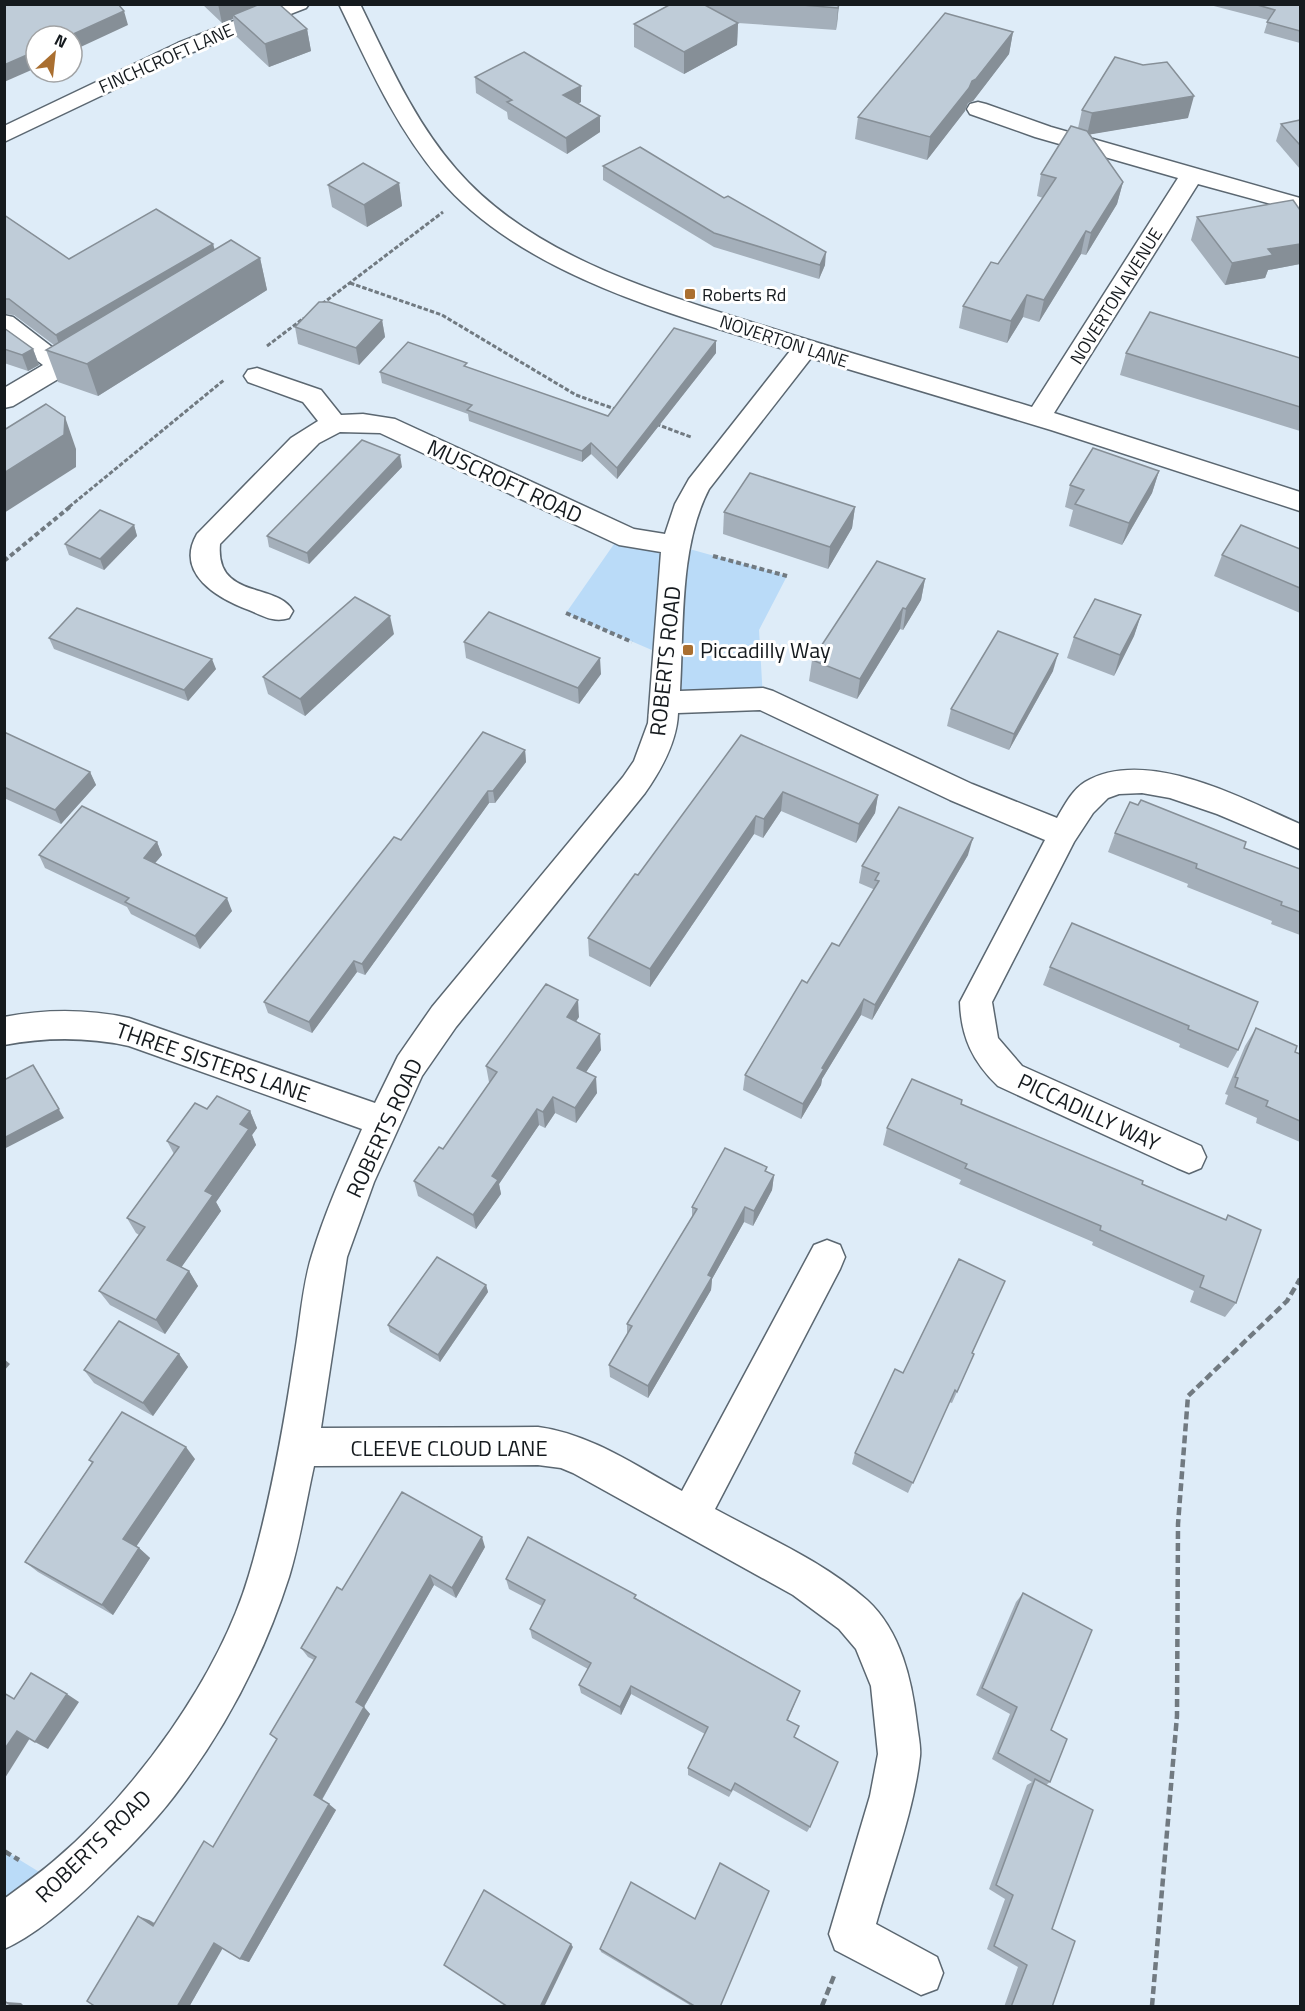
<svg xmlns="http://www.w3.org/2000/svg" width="1305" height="2011" viewBox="0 0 1305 2011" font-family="'Titillium Web',sans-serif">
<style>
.green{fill:#badbf8}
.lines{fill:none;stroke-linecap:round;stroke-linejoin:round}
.minor-casing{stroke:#5b6771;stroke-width:3}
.path-far2{stroke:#717a81;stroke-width:3;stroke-dasharray:4.5 2;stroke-linecap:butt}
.path-far1{stroke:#717a81;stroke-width:4;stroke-dasharray:5 3;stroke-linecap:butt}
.path{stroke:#717a81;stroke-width:4.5;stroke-dasharray:8 4;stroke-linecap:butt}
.minor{fill:#fff;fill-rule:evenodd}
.wall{fill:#a4afba}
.shaded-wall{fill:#868f97}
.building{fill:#bfccd8;stroke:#868f97;stroke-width:1.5}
.poi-dot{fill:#aa6f30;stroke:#fff;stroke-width:2}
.labels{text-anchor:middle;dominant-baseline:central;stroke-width:6;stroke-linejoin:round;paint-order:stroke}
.far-street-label{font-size:18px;fill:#151a1e;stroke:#fff}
.far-poi-label{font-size:18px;fill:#151a1e;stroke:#fff;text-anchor:start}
.street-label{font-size:22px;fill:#151a1e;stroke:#fff}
.poi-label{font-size:22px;fill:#151a1e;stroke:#fff;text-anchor:start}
</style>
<rect width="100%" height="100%" fill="#deecf8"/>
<g class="green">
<path d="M621,534L675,545L787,576L759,630L763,699L665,702L668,657L566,613Z"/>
<path d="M5,1851L59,1884L5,1927Z"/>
</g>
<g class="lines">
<g class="minor-casing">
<g id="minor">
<path d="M277,4H309L306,8L193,52L4,142V126L178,43Z"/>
<path d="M339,4H360C388,61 414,121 456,169C533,258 659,293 767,327C855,355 944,380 1032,407L1178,178L1035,137L970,114L967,109L970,104L978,102L986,104L1051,127L1300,198V212L1198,184L1054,413L1300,492V511L1051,430L811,358L709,489C679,547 684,626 680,691L763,688L773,691L972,784L1057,818C1064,806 1072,790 1085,782C1146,746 1243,799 1300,824V849L1217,814L1170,798L1142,793L1119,794L1108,798L1093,813L1074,842L992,1002L998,1038L1022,1066L1201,1146L1206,1157L1201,1168L1189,1173L1177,1168L998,1086C973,1062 961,1037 960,1002L1045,840L950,800L760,710L678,713C677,742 661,770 645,793L456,1027L422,1076L374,1182L347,1257L321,1428L538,1427C591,1434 636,1466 682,1491L814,1245L827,1240L840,1245L845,1257L840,1269L715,1509C766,1537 823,1561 867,1600C901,1631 912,1681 917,1724C918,1734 921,1746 920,1756C914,1811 891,1870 876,1924L937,1957L943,1973L937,1989L921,1995L835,1950L829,1934L870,1796L878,1754L871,1686L856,1649L839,1629L793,1595L573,1473L561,1468L538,1465L314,1466C306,1502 300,1541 289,1577C265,1652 228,1724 181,1787C160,1816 134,1843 108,1868C81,1895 39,1934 4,1949V1899C21,1886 39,1874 55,1860C135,1792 219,1677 249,1575C270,1504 283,1431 294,1358C300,1325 302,1286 312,1255C325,1212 344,1170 362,1129L129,1046C87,1037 47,1037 4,1045V1017C47,1009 87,1009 129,1018L375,1103L398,1056L432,1007L623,777L634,761L648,723L661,552L619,545L380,433L340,432L319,443L220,544C215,600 277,582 293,611L289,618C274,623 263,616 249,610C219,599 174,574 197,534L291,438L318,421L303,402L248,382L244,376L248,370L257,368L321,390L341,415L363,414L395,419L634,529L665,534L675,504L689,479L790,351C672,314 521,275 439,178C395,126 368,64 339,4Z"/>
<path d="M4,315L13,317L61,354L77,345L86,343L95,345L99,351L95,357L13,406L4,408V388L43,365L4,336Z"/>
</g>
</g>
<g class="path-far2">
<path d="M350,283L442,315L576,395L615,409"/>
<path d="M322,304L443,212"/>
<path d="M267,346L304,318"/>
<path d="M656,424L691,437"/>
<path d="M69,507L224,380"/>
</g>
<g class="path-far1">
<path d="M713,556L787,576"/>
<path d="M4,561L71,506"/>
<path d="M566,613L632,642"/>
</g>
<g class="path">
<path d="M4,1851L19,1860"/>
<path d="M822,2006L834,1976"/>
<path d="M1152,2006L1177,1716L1178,1524L1188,1396L1287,1301L1300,1279"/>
</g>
<use href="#minor" class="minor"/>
</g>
<g class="wall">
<path d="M202,4H279L307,29L311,51L269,67L237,37L233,19L222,23Z"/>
<path d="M671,4H839L836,30L738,23L737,45L684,74L634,47V24Z"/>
<path d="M1206,4H1300V43L1264,33L1268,20Z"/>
<path d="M1013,32L1009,54L973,101L968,103L965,111L927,160L855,139L858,117Z"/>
<path d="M475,77L581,102L578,104L600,132L567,154L508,119L507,112L476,93Z"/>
<path d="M1082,110L1188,118L1090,134L1123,182L1117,204L1086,255L1081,254L1039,322L1023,317L1007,343L959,328L963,306L998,264L1043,198L1037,196L1041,174L1078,128Z"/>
<path d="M1300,120V169L1276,141L1281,124Z"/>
<path d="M603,166L724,198L825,265L819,279L714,247L603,180Z"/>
<path d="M399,183L402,206L367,227L332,207L328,185Z"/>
<path d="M1300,210V264L1268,270L1265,278L1225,285L1191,240L1197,217Z"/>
<path d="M4,215L69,259L213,244L215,250L260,258L267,290L98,396L58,382L46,350L54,345L14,315L4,314Z"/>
<path d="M382,320L385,337L359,365L298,344L295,327Z"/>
<path d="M4,328L33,349L39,365L28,371L4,363Z"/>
<path d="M716,341V353L617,479L591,454L582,462L469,421L468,414L382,383L380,372L467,367L608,416Z"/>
<path d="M1126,353L1300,358V431L1120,375Z"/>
<path d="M402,467L309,564L269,547L267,536Z"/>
<path d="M1159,471L1152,493L1122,545L1069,526L1073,510L1065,507L1070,485Z"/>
<path d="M855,507L852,528L828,569L723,534L724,512Z"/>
<path d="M134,525L137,536L104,570L69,555L65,544Z"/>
<path d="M1300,549V613L1214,576L1222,555Z"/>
<path d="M925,579L921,600L903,630L900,629L857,699L809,681L812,660Z"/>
<path d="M1141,615L1134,636L1114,676L1067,658L1074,637Z"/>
<path d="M394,634L305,716L268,694L263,677Z"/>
<path d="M49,638L216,669L188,701L54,649Z"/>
<path d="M464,642L601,674L579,704L466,658Z"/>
<path d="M1053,671L1009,750L947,726L951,709Z"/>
<path d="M4,732L90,772L96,785L61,824L4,798Z"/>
<path d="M741,735L878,795L875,813L856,843L781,811L763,838L754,834L650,987L589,956L588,938L638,875Z"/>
<path d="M525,750L526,762L495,803H489L365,975L357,972L312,1033L268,1013L264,1002L401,840Z"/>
<path d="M1115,833L1244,848L1300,869V935L1271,924L1272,921L1187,887L1188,884L1108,852Z"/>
<path d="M157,842L162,855L155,863L232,911L200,949L131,914L127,907L45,868L39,855Z"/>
<path d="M968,855L872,1020L861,1015L822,1079L821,1085L801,1119L743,1090L745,1075L807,983L839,946L873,891V889L859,883L862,866Z"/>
<path d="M1050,967L1258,1002L1238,1050L1228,1068L1179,1047L1180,1044L1043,985Z"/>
<path d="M579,1017L576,1021L601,1050L586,1072L597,1093L576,1123L555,1113L545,1128L539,1125L499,1184L501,1194L476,1229L418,1196L414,1181L443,1149L490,1083L489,1082L486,1066Z"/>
<path d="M1256,1028L1295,1052L1300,1054V1142L1256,1123L1257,1118L1225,1104L1228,1095L1225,1094L1245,1046Z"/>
<path d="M962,1100L961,1104L1142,1184L1225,1220L1228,1215L1236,1303L1225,1317L1190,1302L1194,1291L1092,1245L1093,1242L959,1184L961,1180L883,1145L887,1128Z"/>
<path d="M207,1109L250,1111L257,1128L252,1135L256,1145L216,1202L221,1211L181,1267L189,1271L198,1286L165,1334L110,1305L99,1291L139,1235L136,1233L127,1218L174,1154L167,1141Z"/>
<path d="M767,1167L766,1171L774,1175L772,1190L753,1226L744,1222L712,1279L711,1290L648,1398L610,1377L609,1365L627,1334V1324L692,1217V1207Z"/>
<path d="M486,1285L488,1292L440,1362L390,1332L388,1325Z"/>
<path d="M179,1354L188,1367L153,1416L94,1383L84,1370Z"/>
<path d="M972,1354H974L952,1403L949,1402L908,1493L852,1464L855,1453L903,1373Z"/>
<path d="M195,1459L136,1546L139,1548L150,1558L113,1615L38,1572L25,1562L92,1463L89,1460Z"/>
<path d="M485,1547L456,1598L434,1585L364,1707L370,1714L322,1800L336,1810L249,1962L240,1959L222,1948L189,2007L149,1920L155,1923L214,1846L277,1740L270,1734L314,1660L308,1657L301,1648L342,1590Z"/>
<path d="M506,1579L636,1598L800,1691L788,1720L794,1737L810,1827L807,1832L733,1790L729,1797L688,1775V1768L705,1734L631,1694L621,1715L581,1693L579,1685L588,1669L532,1638L530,1629L542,1606L509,1589Z"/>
<path d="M1023,1593L1051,1730L1050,1782L1046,1785L1052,1929V2007H1004L1018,1967L987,1949L1005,1899L989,1889L1027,1785L1032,1782L992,1759L1010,1714L976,1695L1016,1602Z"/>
<path d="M600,1949L720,2007H693L601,1952Z"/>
</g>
<g class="shaded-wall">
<path d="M218,4H261L233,15V19L222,23Z"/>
<path d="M839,4L837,25L836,30L838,8Z"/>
<path d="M124,11L128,25L72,51V36H69Z"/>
<path d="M738,23L737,45L684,74V52Z"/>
<path d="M307,29L311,51L269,67L265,44Z"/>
<path d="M1013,32L1009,54L973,101L968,103L965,111L927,160L930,137L972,81Z"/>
<path d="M36,51V68L4,82V65Z"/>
<path d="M581,86V102L564,111L563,95Z"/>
<path d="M1194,96L1188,118L1087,135L1092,113Z"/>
<path d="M600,116V132L567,154L566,138Z"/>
<path d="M1123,182L1117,204L1086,255L1091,233Z"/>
<path d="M399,183L402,206L367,227L364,205Z"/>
<path d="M1086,231L1081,254L1039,322L1044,300Z"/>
<path d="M213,244L217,260L61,351L56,335Z"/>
<path d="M1300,244V264L1268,270L1265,278L1225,285L1232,263L1268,249Z"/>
<path d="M826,252L825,265L819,279L820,265Z"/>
<path d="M260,258L267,290L98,396L87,364Z"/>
<path d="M1027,295L1023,317L1007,343L1011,321Z"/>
<path d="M382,320L385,337L359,365L356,348Z"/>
<path d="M716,341V353L617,479V468Z"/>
<path d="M33,349L39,365L28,371L22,355Z"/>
<path d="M65,417L76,449V467L4,513V473Z"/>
<path d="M591,443V454L582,462V451Z"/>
<path d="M400,455L402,467L309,564L307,553Z"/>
<path d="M1159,471L1152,493L1122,545L1129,523Z"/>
<path d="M855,507L852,528L828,569L830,547Z"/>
<path d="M134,525L137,536L104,570L100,559Z"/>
<path d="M925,579L921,600L903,630L906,609Z"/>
<path d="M903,608L900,629L857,699L860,679Z"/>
<path d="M1141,615L1134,636L1114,676L1120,655Z"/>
<path d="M390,616L394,634L305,716L300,699Z"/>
<path d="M1058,654L1053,671L1009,750L1014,734Z"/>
<path d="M600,658L601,674L579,704L578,688Z"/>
<path d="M212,659L216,669L188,701L184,690Z"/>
<path d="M525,750L526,762L495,803L493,791Z"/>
<path d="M90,772L96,785L61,824L55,810Z"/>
<path d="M488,791L489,803L365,975L362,964Z"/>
<path d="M783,792L781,811L763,838L764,819Z"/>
<path d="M878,795L875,813L856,843L859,824Z"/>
<path d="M756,816L754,834L650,987V969Z"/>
<path d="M973,838L968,855L872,1020L875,1005Z"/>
<path d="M157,842L162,855L149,870L144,858Z"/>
<path d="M227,898L232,911L200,949L195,936Z"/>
<path d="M354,961L357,972L312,1033L309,1022Z"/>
<path d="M864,999L861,1015L822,1079L821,1085L801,1119L803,1104L822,1068Z"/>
<path d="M578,1000L579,1017L568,1033L567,1017Z"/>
<path d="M600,1034L601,1050L578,1084L577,1068Z"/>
<path d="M33,1065L64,1118L4,1149V1138Z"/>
<path d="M596,1077L597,1093L576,1123L575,1108Z"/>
<path d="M553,1097L555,1113L545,1128L543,1112Z"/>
<path d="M537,1109L539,1125L499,1184L501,1194L476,1229L473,1215L492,1176Z"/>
<path d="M250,1111L257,1128L252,1135L256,1145L216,1202L221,1211L176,1275L167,1260L240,1124Z"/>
<path d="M774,1175L772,1190L753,1226L754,1211Z"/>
<path d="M745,1207L744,1222L712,1279L711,1290L648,1398V1386Z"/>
<path d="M189,1271L198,1286L165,1334L156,1320Z"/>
<path d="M486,1285L488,1292L440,1362L438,1355Z"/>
<path d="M179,1354L188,1367L153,1416L143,1403Z"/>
<path d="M4,1359L10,1364L4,1371Z"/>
<path d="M186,1447L195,1459L134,1550L123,1539Z"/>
<path d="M482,1537L485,1547L456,1598L452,1588Z"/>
<path d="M139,1548L150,1558L113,1615L102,1605Z"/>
<path d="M430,1575L434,1585L362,1710L356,1702Z"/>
<path d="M631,1686V1694L621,1715L620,1707Z"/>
<path d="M67,1694L79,1702L48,1749L35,1742Z"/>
<path d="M364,1707L370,1714L321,1801L314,1795Z"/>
<path d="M17,1731L30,1738L5,1778L4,1750Z"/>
<path d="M329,1804L336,1810L249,1962L240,1959Z"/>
<path d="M138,1916L149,1920L164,1930L153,1926Z"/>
<path d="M214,1943L224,1946L189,2007H177Z"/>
<path d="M571,1944L573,1947L544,2007H540Z"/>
<path d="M6,2002L21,2003L25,2007H13Z"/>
</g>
<g class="building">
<path d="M4,4H118L124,11L69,36H36V51L4,65Z"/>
<path d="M260,4H279L307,29L265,44L233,15Z"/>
<path d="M671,4H703L738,23L684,52L634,24Z"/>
<path d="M790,4H839L838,8Z"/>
<path d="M1254,4H1300V31L1267,22L1275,10Z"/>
<path d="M945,13L1013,32L976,79L972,81L969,88L930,137L858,117Z"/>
<path d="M524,52L581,86L563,95L600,116L566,138L507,102L512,100L475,77Z"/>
<path d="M1115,57L1143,65L1167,62L1194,96L1092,113L1082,110Z"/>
<path d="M1300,120V145L1281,124Z"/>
<path d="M1071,126L1087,131L1123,182L1091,233L1086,231L1044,300L1027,295L1011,321L963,306L991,262L998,264L1056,178L1041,174Z"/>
<path d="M640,147L724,198L728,196L826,252L820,265L714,233L603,166Z"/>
<path d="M363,163L399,183L364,205L328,185Z"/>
<path d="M1293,200L1300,210V244L1268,249L1273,255L1232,263L1197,217Z"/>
<path d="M156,209L213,244L56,335L9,299H4V215L69,259Z"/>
<path d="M231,240L260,258L87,364L46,350Z"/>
<path d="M319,302H329L382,320L356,348L295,327Z"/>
<path d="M1150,312L1300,358V407L1126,353Z"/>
<path d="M4,328L33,349L22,355L4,349Z"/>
<path d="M674,328L716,341L617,468L591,443L582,451L467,410L472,405L380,372L408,342L467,363L464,366L608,416Z"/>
<path d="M46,404L65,417L64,435L4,473V430Z"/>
<path d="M362,440L400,455L307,553L267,536Z"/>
<path d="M1093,448L1159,471L1129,523L1075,504L1084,490L1070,485Z"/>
<path d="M750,473L855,507L830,547L724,512Z"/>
<path d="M100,510L134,525L100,559L65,544Z"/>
<path d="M1241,525L1300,549V588L1222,555Z"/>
<path d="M877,561L925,579L906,609L903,608L860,679L812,660Z"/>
<path d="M355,597L390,616L300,699L263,677Z"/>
<path d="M1095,599L1141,615L1120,655L1074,637Z"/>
<path d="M77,608L212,659L184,690L49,638Z"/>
<path d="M489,612L600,658L578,688L464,642Z"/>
<path d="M998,631L1058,654L1014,734L951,709Z"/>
<path d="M4,732L90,772L55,810L4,787Z"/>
<path d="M483,732L525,750L493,791H488L362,964L354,961L309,1022L264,1002L394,837L401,840Z"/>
<path d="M741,735L878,795L859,824L783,792L764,819L756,816L650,969L588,938L635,874L638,875Z"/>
<path d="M1141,800L1246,842L1244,848L1300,869V912L1281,905L1282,902L1196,868L1197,864L1115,833L1130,802L1138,805Z"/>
<path d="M82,806L157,842L144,858L227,898L195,936L125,902L129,898L39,855Z"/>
<path d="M899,807L973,838L875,1005L864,999L822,1068L824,1069L803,1104L745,1075L802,980L807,983L832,943L839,946L879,881L875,880L879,873L862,866Z"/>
<path d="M1072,923L1258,1002L1238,1050L1188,1029L1189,1026L1050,967Z"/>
<path d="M546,984L578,1000L567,1017L600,1034L577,1068L596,1077L575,1108L553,1097L543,1112L537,1109L492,1176L498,1180L473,1215L414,1181L439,1147L443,1149L497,1072L486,1066Z"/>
<path d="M1256,1028L1297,1046L1295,1052L1300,1054V1121L1266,1106L1268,1101L1235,1087L1238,1078L1235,1077Z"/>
<path d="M33,1065L59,1109L4,1138V1080Z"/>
<path d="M912,1079L962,1100L961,1104L1143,1181L1142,1184L1226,1220L1228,1215L1261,1230L1236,1303L1200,1287L1204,1276L1100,1230L1101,1226L965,1168L967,1164L887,1128Z"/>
<path d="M217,1096L250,1111L240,1124L249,1129L205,1191L213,1195L167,1260L189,1271L156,1320L99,1291L145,1227L127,1218L179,1147L167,1141L195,1103L207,1109Z"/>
<path d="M725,1148L767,1167L765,1171L774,1175L754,1211L745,1207L708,1275L712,1277L648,1386L609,1365L632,1326L627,1324L697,1209L692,1207Z"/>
<path d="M437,1257L486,1285L438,1355L388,1325Z"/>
<path d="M959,1259L1005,1281L972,1353L974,1354L957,1392L955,1390L913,1483L855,1453L895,1369L903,1373Z"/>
<path d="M119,1321L179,1354L143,1403L84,1370Z"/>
<path d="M122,1412L186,1447L123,1539L139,1548L102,1605L25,1562L93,1462L89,1460Z"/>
<path d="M402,1492L482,1537L452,1588L430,1575L356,1702L364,1707L314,1795L329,1804L240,1959L214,1943L177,2007H96L87,2001L138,1916L153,1926L204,1841L213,1847L277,1739L270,1734L316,1657L301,1648L337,1587L342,1590Z"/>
<path d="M528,1537L636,1595L634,1598L800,1691L787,1720L799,1726L794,1737L838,1762L810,1827L735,1783L731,1791L688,1768L708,1727L631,1686L620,1707L579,1685L591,1663L530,1629L545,1600L506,1579Z"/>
<path d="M1023,1593L1092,1630L1051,1730L1067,1739L1050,1782L998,1753L1017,1707L982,1688Z"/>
<path d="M31,1673L67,1694L35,1742L17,1731L4,1750V1693L14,1699Z"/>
<path d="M1035,1779L1093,1810L1052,1929L1075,1941L1052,2007H1011L1027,1965L994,1946L1013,1895L996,1885Z"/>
<path d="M720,1863L769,1891L720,2007H696L600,1949L631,1882L695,1919Z"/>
<path d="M484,1890L571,1944L540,2007H508L444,1965Z"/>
<path d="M6,2002L13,2007H4Z"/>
</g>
<g class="poi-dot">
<rect x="684" y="288" width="12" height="12" rx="3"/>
<rect x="682" y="644" width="12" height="12" rx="3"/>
</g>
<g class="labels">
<g class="far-street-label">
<text transform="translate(166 58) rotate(-24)">FINCHCROFT LANE</text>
<text transform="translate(1116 296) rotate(-58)">NOVERTON AVENUE</text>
<text transform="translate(784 341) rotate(18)">NOVERTON LANE</text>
</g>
<g class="far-poi-label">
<text x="702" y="294">Roberts Rd</text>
</g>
<g class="street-label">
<text transform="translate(505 481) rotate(25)">MUSCROFT ROAD</text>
<text transform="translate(665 661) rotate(-84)">ROBERTS ROAD</text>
<text transform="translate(213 1062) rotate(19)">THREE SISTERS LANE</text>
<text transform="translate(1089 1112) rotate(25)">PICCADILLY WAY</text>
<text transform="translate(384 1128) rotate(-65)">ROBERTS ROAD</text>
<text x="449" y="1448">CLEEVE CLOUD LANE</text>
<text transform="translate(93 1846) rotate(-44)">ROBERTS ROAD</text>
</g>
<g class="poi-label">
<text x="700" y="650">Piccadilly Way</text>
</g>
</g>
<rect width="1305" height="2011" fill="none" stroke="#151a1e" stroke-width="12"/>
<g transform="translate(54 54) rotate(27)"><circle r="28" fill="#ffffff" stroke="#a1a3a5" stroke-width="1.5"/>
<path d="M0-4.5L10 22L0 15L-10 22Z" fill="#aa6f30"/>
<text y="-9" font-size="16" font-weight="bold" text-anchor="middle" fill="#151a1e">N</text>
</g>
</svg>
